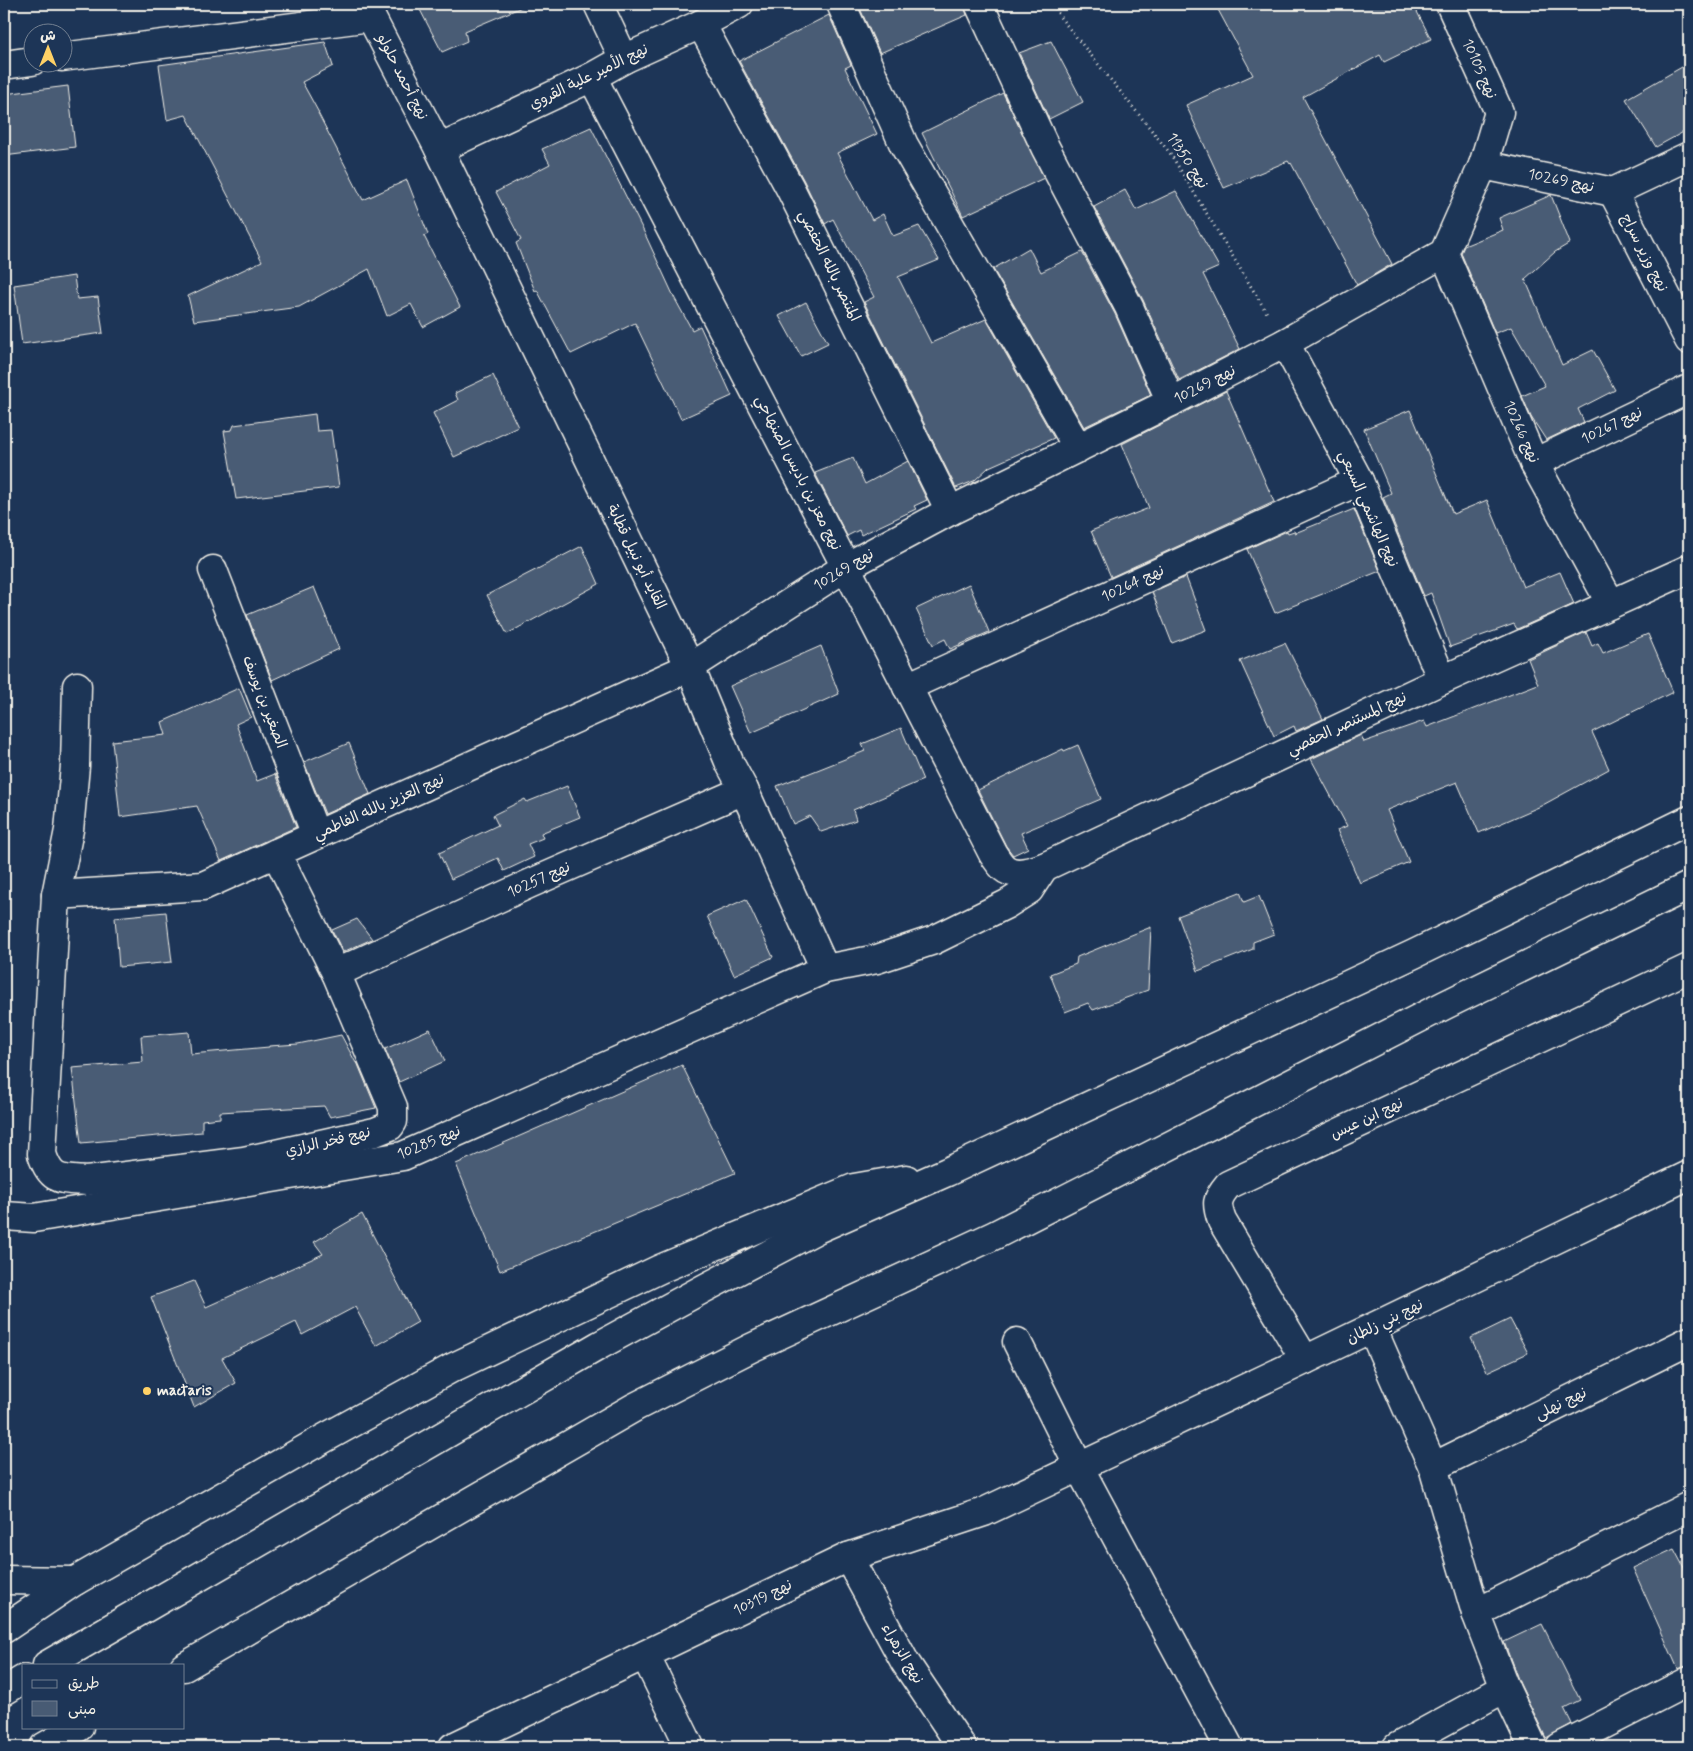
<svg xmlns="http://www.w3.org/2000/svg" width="1693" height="1751" viewBox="0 0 1693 1751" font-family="Mynerve,'Playpen Sans Arabic',sans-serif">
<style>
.building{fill:#485b74;stroke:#f4f1e8}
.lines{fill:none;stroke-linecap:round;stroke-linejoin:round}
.minor-casing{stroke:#f4f1e8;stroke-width:31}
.trunk-casing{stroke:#f4f1e8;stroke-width:31}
.path{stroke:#f4f1e8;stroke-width:3;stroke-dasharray:1 4;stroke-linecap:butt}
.minor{stroke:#1d3557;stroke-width:28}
.trunk{stroke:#1d3557;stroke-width:28}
.poi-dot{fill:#ffd166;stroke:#1d3557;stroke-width:2}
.labels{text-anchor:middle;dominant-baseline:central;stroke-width:4;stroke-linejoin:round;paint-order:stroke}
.street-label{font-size:15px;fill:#f4f1e8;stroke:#1d3557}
.poi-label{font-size:15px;font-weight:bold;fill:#f4f1e8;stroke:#1d3557;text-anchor:start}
</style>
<rect width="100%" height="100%" fill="#1d3557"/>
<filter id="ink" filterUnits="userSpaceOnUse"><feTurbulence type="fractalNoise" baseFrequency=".02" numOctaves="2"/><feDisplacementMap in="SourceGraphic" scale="10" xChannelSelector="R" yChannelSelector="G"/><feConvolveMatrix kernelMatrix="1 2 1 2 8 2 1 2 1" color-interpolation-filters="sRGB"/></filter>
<g filter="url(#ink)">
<g class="building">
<path d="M417,4H529L465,31L467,41L442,52Z"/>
<path d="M858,4H964L967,15L880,53Z"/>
<path d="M1215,4H1413L1431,39L1384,62L1380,55L1303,97L1392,264L1357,285L1291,163L1290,164L1288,161L1224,188L1186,105L1253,75Z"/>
<path d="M829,15L851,65L845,68L877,134L837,153L872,220L883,214L893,236L919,226L939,260L898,277L931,343L986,319L1054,438L989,467L974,481L956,488L864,302L874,297L833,219L825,224L804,181L739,61Z"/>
<path d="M1051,41L1083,102L1049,119L1019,53Z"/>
<path d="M325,42L333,66L302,82L319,113H318L363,200L407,180L428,234L424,236L460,307L423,327L411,304L387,316L369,269L299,307L194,321L188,296L262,261L186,115L167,120L159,65Z"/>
<path d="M1689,63V129L1656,147L1626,99Z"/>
<path d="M68,86L75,147L4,156V94Z"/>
<path d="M1003,93L1044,178L963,216L922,133Z"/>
<path d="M591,127L644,232L675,299L692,330L700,326L732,396L681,419L635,323L571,354L537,290L535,291L516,243L521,240L496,192L550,164L542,149Z"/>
<path d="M1125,190L1136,210L1176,191L1219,267L1203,274L1240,349L1179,380L1143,300L1094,207Z"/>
<path d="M1551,195L1570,243L1555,252L1525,279L1562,365L1593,350L1615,390L1578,409L1584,422L1546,440L1531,417L1522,396L1545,386L1511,327L1495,333L1461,253L1464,246L1503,230L1499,218Z"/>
<path d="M1029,248L1041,272L1082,252L1115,314L1151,395L1084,427L993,269Z"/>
<path d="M74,276L77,299L98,297L103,333L22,344L14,285Z"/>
<path d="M806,302L828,343L801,356L779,316Z"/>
<path d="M493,375L518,427L454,457L433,413L458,400L455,393Z"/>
<path d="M1226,391L1274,502L1111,577L1091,531L1149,508L1122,444Z"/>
<path d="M1410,410L1453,514L1487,500L1523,587L1560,572L1574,604L1517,629L1514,624L1450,647L1431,593L1424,596L1383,497L1391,493L1364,429Z"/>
<path d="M315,414L317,431L331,430L339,487L236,499L224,431L232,430L234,425Z"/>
<path d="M853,458L865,484L908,461L927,500L914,506L916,509L861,535L859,530L847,536L815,473Z"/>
<path d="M1354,509L1380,571L1275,613L1247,549L1287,531L1288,533L1294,531L1295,533Z"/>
<path d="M582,546L599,584L507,634L487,595Z"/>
<path d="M1186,577L1206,630L1172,643L1152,592Z"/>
<path d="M969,584L989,632L950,649L945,639L933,645L916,609Z"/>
<path d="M314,587L339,649L272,680L247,615Z"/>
<path d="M1586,632L1592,646L1598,643L1603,653L1648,634L1673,692L1592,732L1609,769L1541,806L1479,833L1457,782L1387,810L1409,862L1360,883L1337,830L1347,826L1311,759L1361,735L1364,742L1424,721L1427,727L1538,684L1528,659Z"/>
<path d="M1285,643L1323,719L1296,731L1294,726L1274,736L1240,661Z"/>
<path d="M821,646L839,694L751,733L730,686Z"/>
<path d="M239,688L251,717L236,724L257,781L275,774L296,827L221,861L197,806L120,817L112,741L166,735L162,722Z"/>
<path d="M901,728L923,780L853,810L856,820L821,832L810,816L793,824L777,786L865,751L862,744Z"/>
<path d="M349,743L370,794L325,814L304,762Z"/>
<path d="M1078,745L1101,799L1021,833L1028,848L1013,855L1006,846L978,790L1063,749L1064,751Z"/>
<path d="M567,786L580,817L541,833L543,838L528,844L534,857L504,871L498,858L451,879L439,853L498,825L493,815L525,799L527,802Z"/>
<path d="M1240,892L1244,902L1259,896L1274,934L1253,942V949L1198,971L1178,916Z"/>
<path d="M746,899L773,957L734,975L707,916Z"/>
<path d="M166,912L172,962L119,967L115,917Z"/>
<path d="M357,919L372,939L343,952L332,930Z"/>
<path d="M1151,927L1148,990L1093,1010L1088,1003L1065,1012L1050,974L1076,964L1077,957Z"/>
<path d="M430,1029L445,1061L399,1082L385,1049Z"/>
<path d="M189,1032L191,1054L269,1047V1046L298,1044L341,1035L356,1063L357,1062L376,1108L330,1117L324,1106L220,1112V1118L202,1120V1132L81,1143L72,1068L143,1062L141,1036Z"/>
<path d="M682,1065L735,1173L500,1271L456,1164Z"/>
<path d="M362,1214L418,1322L376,1346L355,1307L302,1335L296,1322L222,1358L236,1383L194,1407L151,1297L194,1281L206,1307L323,1254L314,1242Z"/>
<path d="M1510,1319L1528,1353L1487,1372L1471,1338Z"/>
<path d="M1674,1549L1689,1577V1665L1678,1669L1633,1568Z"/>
<path d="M1542,1624L1580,1700L1564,1708L1572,1724L1546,1738L1519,1682L1504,1642Z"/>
</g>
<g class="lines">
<g class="minor-casing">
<g id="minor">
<path d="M368,4L371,17L439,149L690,667L730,764L744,790L825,969"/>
<path d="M598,4L624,59"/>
<path d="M841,4L904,145L1078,448"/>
<path d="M979,4L1045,147L1129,307L1171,402"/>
<path d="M1450,4L1499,112L1483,165"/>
<path d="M701,24L790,188L950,511"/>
<path d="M62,57L371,17"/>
<path d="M4,65L32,61"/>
<path d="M592,77L846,567L993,854C996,858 1000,865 1004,868C1014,877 1033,871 1044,867L1442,680L1689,569"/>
<path d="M439,149L592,77L624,59L701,24L739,4"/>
<path d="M1613,192L1689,340"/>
<path d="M1444,253L1534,463L1611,604"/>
<path d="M1285,343L1359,481L1442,680"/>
<path d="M1534,463L1689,389"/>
<path d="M213,570L316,835"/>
<path d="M77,686L75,766L69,830L56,895L42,1154C51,1182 61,1179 87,1181L244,1161L375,1132L390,1126L393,1121V1107L336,973L276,853"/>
<path d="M907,687L1359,481"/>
<path d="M56,895L203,886L690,667L846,567L950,511L1171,402L1285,343L1444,253L1483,165L1613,192L1689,156"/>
<path d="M336,973L529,884L744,790"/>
<path d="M4,1216L34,1218L403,1156L825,969L877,959L934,940L1007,904L1029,890L1044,867"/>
<path d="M1372,1328L1433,1467L1476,1613L1505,1688L1533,1747"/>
<path d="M1017,1342L1079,1467L1229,1747"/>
<path d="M1305,1360L1222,1221C1216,1204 1216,1199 1228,1185L1689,968"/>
<path d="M1433,1467L1689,1341"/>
<path d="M848,1557L905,1662L962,1747"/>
<path d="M1476,1613L1689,1506"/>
<path d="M645,1655L690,1747"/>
<path d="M453,1747L848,1557L984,1512L1305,1360L1689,1175"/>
<path d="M1397,1747L1505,1688"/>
<path d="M1560,1747L1689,1681"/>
</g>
</g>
<g class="trunk-casing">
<g id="trunk">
<path d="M4,1580L75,1581"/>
<path d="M4,1629L75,1581L323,1439L452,1368L660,1269L854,1188L906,1179"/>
<path d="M47,1665L600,1345L703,1289L817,1229L947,1172L1414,954L1689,820"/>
<path d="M184,1667L635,1407L751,1348L995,1235L1445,1005L1689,886"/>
<path d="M4,1691L24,1679"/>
<path d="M44,1747L79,1727"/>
</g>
</g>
<path class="path" d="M1053,4L1060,17L1170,153L1267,313"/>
<use href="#minor" class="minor"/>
<use href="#trunk" class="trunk"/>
</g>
</g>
<circle class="poi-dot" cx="147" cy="1391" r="5"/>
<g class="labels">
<g class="street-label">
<text transform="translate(1479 69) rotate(66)">نهج 10105</text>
<text transform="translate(402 77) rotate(63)">نهج أحمد حلولو</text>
<text transform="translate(589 77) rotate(-26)">نهج الأمير علية القروي</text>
<text transform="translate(1187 161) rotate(57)">نهج 11350</text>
<text transform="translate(1561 181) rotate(12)">نهج 10269</text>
<text transform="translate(1644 253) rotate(63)">نهج وزير سراج</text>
<text transform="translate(829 266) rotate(64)">المنتصر بالله الحفصي</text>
<text transform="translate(1205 385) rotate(-27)">نهج 10269</text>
<text transform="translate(1612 426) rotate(-26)">نهج 10267</text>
<text transform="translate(1521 432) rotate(66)">نهج 10266</text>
<text transform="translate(798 473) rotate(63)">نهج معز بن باديس الصنهاجي</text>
<text transform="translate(1368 509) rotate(66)">نهج الهاشمي السبعي</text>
<text transform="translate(636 557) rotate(64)">القايد أبو نبيل قطابة</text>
<text transform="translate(844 570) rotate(-31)">نهج 10269</text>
<text transform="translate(1133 584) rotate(-25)">نهج 10264</text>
<text transform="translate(264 702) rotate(69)">الصغير بن يوسف</text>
<text transform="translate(1347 724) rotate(-25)">نهج المستنصر الحفصي</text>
<text transform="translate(379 807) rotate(-24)">نهج العزيز بالله الفاطمي</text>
<text transform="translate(539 880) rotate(-24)">نهج 10257</text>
<text transform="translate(1367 1119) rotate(-25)">نهج ابن عيس</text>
<text transform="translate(328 1142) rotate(-13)">نهج فخر الرازي</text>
<text transform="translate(429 1143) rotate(-22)">نهج 10285</text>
<text transform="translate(1385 1322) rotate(-26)">نهج بني زلطان</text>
<text transform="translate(1561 1404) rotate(-26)">نهج نهلى</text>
<text transform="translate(763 1598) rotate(-26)">نهج 10319</text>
<text transform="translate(902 1654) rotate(59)">نهج الزهراء</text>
</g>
<g class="poi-label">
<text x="157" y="1391">mactaris</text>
</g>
</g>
<rect width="1693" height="1751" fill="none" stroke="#1d3557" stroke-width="20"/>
<rect x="10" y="10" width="1673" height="1731" fill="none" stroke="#f4f1e8" stroke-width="2" filter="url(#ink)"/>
<rect x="22" y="1664" width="162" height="65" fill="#1d3557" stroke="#738091"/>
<rect x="32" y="1680" width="25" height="8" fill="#1d3557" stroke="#738091"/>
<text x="68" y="1688" font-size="15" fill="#f4f1e8">طريق</text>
<rect x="32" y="1701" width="25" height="15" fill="#485b74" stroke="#738091"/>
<text x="68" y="1714" font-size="15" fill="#f4f1e8">مبنى</text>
<g transform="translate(48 48)"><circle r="24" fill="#1d3557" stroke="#738091"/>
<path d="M0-4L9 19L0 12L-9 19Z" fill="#ffd166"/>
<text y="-8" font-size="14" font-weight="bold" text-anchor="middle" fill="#f4f1e8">ش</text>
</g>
</svg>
